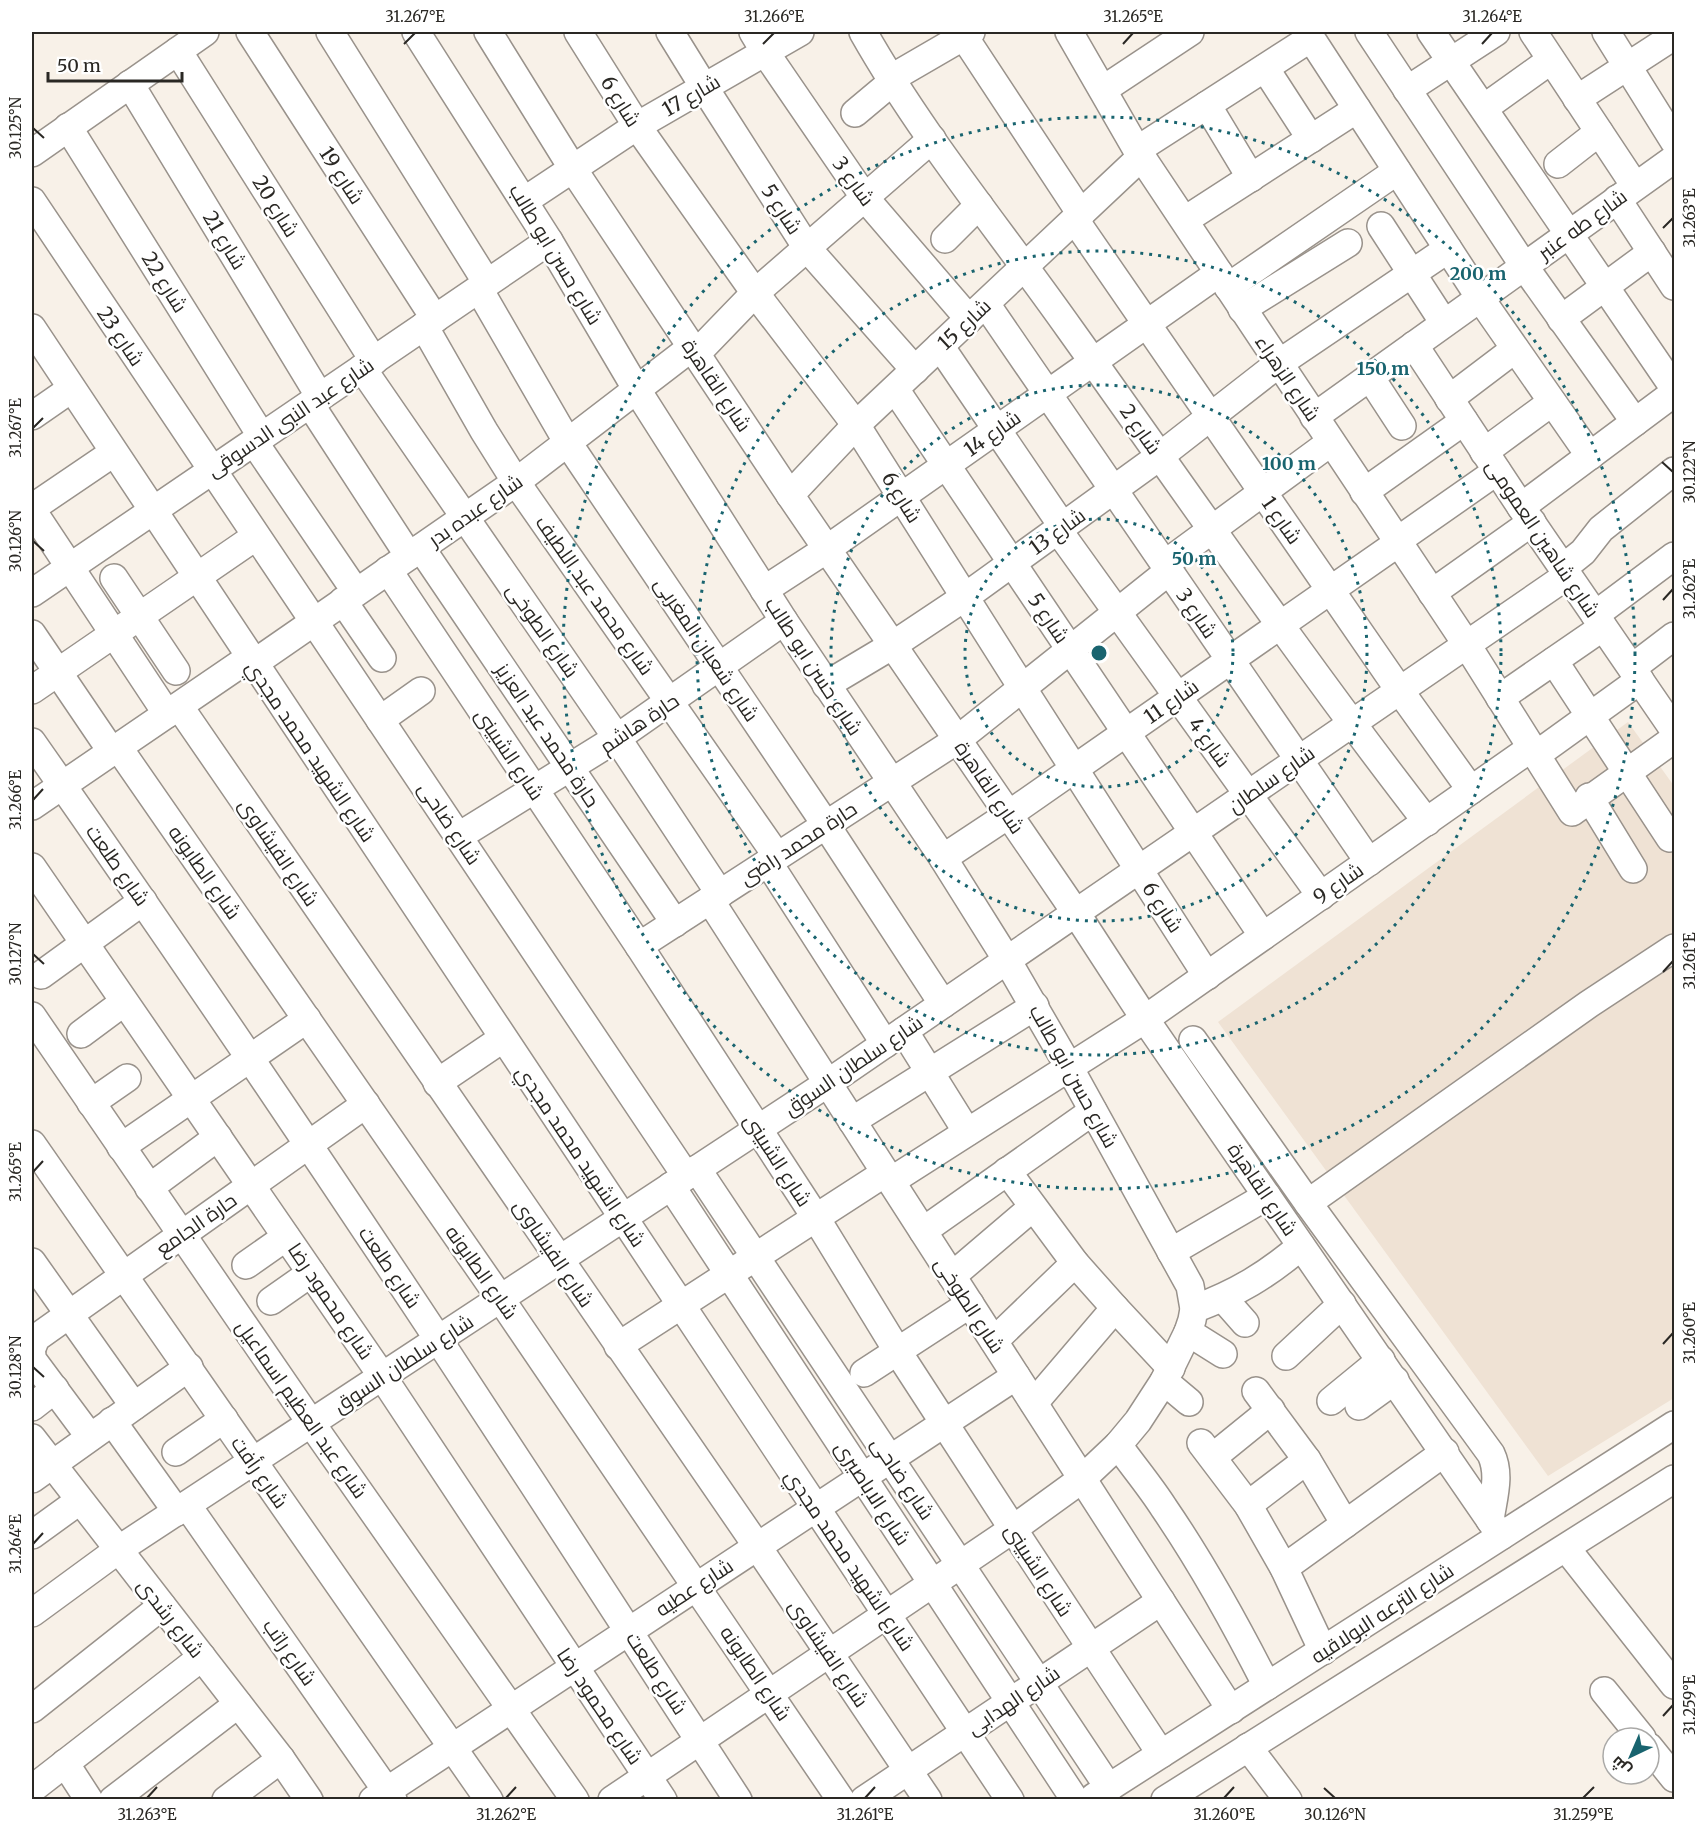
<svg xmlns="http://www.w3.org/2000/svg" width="1706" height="1831" viewBox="0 0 1706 1831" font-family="Merriweather,Cairo,serif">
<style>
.built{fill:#efe2d4}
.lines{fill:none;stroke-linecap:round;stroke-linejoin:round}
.minor-casing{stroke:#99928b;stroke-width:30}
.minor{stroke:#fff;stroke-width:27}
.ticks{fill:none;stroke:#2a2824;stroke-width:2}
.ring{fill:none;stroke:#19646f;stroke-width:3;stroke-dasharray:3 6}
.labels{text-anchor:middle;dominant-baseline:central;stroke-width:5;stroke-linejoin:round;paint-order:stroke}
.street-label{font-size:20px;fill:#2a2824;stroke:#fff}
.centre{fill:#19646f;stroke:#fff;stroke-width:3}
.ring-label{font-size:18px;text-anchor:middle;font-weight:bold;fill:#19646f;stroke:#fff;stroke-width:5;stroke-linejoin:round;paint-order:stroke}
.neatline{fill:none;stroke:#2a2824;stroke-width:2}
.ticks-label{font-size:15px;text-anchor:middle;fill:#2a2824}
</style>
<rect width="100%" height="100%" fill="#f8f1e8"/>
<path class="built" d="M1628,722L1674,786V1398L1548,1476L1218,1022Z"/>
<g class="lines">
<g class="minor-casing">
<g id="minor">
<path d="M250,32L435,319"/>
<path d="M330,32L487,283"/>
<path d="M416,32L549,241L637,390L784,621L943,858L1007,960L1069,1067L1190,1286L1194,1309L1192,1320L1188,1332L1164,1381L1138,1421L1118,1445L1082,1479L1013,1529L612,1800"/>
<path d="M488,32L573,169L790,495L1076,913L1145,1019L1501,1536"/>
<path d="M578,32L637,126L755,293L856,425L1023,689L1207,976"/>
<path d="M670,32L704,87L807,248L915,370"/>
<path d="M753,32L765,52L865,198L969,319"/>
<path d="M863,32C922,136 999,229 1069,328C1187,493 1302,661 1427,822"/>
<path d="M961,32L1081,214"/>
<path d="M1069,32L1137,150L1467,645L1572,812L1674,739"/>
<path d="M1307,32L1480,298L1590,456"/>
<path d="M1369,32L1524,266L1635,422"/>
<path d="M1431,32L1674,388"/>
<path d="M1533,32L1635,186"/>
<path d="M1606,32L1674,141"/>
<path d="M178,51L374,361"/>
<path d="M1265,68L1311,139"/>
<path d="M890,79L971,32"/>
<path d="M130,84L320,397"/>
<path d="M1104,89L1190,32"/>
<path d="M1407,90L1496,32"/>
<path d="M1577,99L1674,36"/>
<path d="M1207,105L1251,178"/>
<path d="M1484,108L1551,60"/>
<path d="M855,113L892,82"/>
<path d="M68,127L262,437"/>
<path d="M1137,150L1311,38"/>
<path d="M32,153L205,32"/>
<path d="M1558,164L1599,132"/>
<path d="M1617,199L1674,286"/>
<path d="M32,201L686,1176"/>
<path d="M524,201L637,126L800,32"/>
<path d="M1075,220L1400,691L1471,790"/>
<path d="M1185,220L1357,109"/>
<path d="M1381,226L1444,323"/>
<path d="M945,239L979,205"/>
<path d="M1228,287L1397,171"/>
<path d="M479,289L568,443L826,825L943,1004"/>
<path d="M986,304L1369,862"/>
<path d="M1242,309L1348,243"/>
<path d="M1561,319L1652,252"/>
<path d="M424,326L484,431L516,482L777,856"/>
<path d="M32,328L1010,1800"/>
<path d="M1414,345L1521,507L1674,730"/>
<path d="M940,346L1063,527"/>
<path d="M696,354L755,293L932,139"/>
<path d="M362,368L617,738L720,894"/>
<path d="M1370,377L1402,426"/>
<path d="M895,389L1263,936"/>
<path d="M1449,399L1515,349"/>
<path d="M310,404L409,556"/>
<path d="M32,416L71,389"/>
<path d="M1314,417L1674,159"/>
<path d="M254,442L356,592"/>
<path d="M1484,452L1552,402"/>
<path d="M1364,492L1464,421"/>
<path d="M790,495L856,425L1142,156"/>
<path d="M1521,507L1674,393"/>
<path d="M32,508L113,453"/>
<path d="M32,510L167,714"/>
<path d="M1058,530L1321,896"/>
<path d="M1397,541L1497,471"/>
<path d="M421,548L675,923"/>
<path d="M1165,564L1331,442"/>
<path d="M1563,568L1583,552L1601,529L1674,471"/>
<path d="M388,570L639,946L816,1218L898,1352L1013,1529L1161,1754"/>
<path d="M114,578L176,671"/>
<path d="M764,590L827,549L1219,273"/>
<path d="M32,593L549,241"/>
<path d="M1432,593L1532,522"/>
<path d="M343,601L382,658"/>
<path d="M1595,615L1674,556"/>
<path d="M32,634L112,752"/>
<path d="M1554,661L1670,838"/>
<path d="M253,664L516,482L692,347"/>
<path d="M1632,668L1674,636"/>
<path d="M826,685L893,645L965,597L1160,456L1278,364L1448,249"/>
<path d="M32,690L255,537"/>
<path d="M1500,698L1603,627"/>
<path d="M179,706L757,1546L928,1800"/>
<path d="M380,720L421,691"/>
<path d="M32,742C170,939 305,1138 438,1339C539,1492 638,1646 738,1800"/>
<path d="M118,747L500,1298L841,1800"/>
<path d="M1536,755L1640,680"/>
<path d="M1589,797L1633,869"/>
<path d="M32,806L249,658"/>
<path d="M459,836L617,738L784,621"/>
<path d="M943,858L1008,815L1398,543"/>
<path d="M768,862L885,1044"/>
<path d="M32,867L382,1376L663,1800"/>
<path d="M710,900L1231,1710"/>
<path d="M639,946L957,740L1169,571"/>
<path d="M41,975L143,901"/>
<path d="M32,1016L311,1423L575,1800"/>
<path d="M904,1031L967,1132"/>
<path d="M81,1034L124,1002"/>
<path d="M1193,1040L1308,1203L1491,1454C1501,1475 1493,1498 1490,1520"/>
<path d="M437,1083L502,1039"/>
<path d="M91,1103L127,1078"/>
<path d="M852,1121L1035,1006"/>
<path d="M32,1144L489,1800"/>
<path d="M121,1147L307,1019"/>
<path d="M697,1169L1109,1788"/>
<path d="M1007,1171L1075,1263L1115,1308L1171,1368"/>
<path d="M891,1181L1145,1019L1531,748"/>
<path d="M671,1186L1075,1800"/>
<path d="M149,1188L218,1137"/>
<path d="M1308,1203L1589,1004L1674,948"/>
<path d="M923,1231L1093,1111"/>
<path d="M1171,1252L1267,1196"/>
<path d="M32,1262L134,1406"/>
<path d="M246,1265L286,1237"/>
<path d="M952,1276L1033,1207"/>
<path d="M1223,1298L1245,1323"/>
<path d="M271,1301L311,1273"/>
<path d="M1194,1309C1237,1293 1267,1275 1301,1246"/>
<path d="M1188,1332L1223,1354"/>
<path d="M994,1341L1075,1263"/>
<path d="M618,1346L885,1173"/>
<path d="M32,1348L36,1338L366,1104"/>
<path d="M32,1355V1359L90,1437"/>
<path d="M1286,1356L1342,1304"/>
<path d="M864,1373L970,1304"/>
<path d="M1164,1381L1189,1402"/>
<path d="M1256,1391L1307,1460L1345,1524"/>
<path d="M1331,1401L1381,1360"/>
<path d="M1034,1403L1115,1308"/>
<path d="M1359,1406L1395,1380"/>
<path d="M32,1407L55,1389"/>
<path d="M112,1421L177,1512"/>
<path d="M32,1438L281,1759L309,1800"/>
<path d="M1201,1443L1248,1505L1284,1568L1323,1651"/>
<path d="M1118,1445C1133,1466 1150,1486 1164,1508C1203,1565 1236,1625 1267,1686"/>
<path d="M176,1452L224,1419"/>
<path d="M1213,1457L1271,1410"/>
<path d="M32,1479L189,1367"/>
<path d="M187,1505L393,1800"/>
<path d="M1248,1505L1307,1460"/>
<path d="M32,1535L79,1501"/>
<path d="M1566,1548L1674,1685"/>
<path d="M1284,1568L1445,1452"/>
<path d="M32,1613L118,1550L828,1083L1568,575"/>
<path d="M1604,1691L1642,1738"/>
<path d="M32,1709L162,1606"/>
<path d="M1248,1747L1288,1800"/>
<path d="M1649,1747L1674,1778"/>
<path d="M65,1763L89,1800"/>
<path d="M32,1789L202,1657"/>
<path d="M1094,1797L1674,1425"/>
<path d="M113,1800L238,1704"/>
<path d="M226,1800L281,1759"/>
<path d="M373,1800L1016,1376"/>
<path d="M864,1800L1161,1601"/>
<path d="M1165,1800L1674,1479"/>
</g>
</g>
<use href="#minor" class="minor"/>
</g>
<path class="ticks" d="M404,44L415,33M763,44L774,33M1123,44L1133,33M1482,44L1492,33M33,128L44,138M1663,228L1673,218M33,428L43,418M1662,462L1673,472M33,541L44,551M1663,600L1673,589M33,800L43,789M33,954L44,964M1663,972L1673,961M33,1172L43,1161M1663,1344L1673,1333M33,1367L44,1377M33,1544L43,1533M1663,1716L1673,1705M1324,1788L1335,1798M147,1798L157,1787M506,1798L516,1787M865,1798L875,1787M1224,1798L1234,1787M1583,1798L1594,1787"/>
<g class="ring">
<circle cx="1099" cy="653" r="134"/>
<circle cx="1099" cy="653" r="268"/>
<circle cx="1099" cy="653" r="402"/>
<circle cx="1099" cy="653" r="536"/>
</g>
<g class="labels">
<g class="street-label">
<text transform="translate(691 95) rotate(-30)">شارع 17</text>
<text transform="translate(621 101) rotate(58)">شارع 6</text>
<text transform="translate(342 175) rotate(57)">شارع 19</text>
<text transform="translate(854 181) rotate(54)">شارع 3</text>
<text transform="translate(276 206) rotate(58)">شارع 20</text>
<text transform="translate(782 209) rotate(57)">شارع 5</text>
<text transform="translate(1582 224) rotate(-36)">شارع طه عنبر</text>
<text transform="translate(225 240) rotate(59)">شارع 21</text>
<text transform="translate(556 254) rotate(59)">شارع حسن ابو طالب</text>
<text transform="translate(165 282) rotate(58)">شارع 22</text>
<text transform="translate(964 324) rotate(-43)">شارع 15</text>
<text transform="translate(121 336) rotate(56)">شارع 23</text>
<text transform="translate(1288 378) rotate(56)">شارع الزهراء</text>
<text transform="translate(717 385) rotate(56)">شارع القاهرة</text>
<text transform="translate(290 417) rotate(-34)">شارع عبد النبى الدسوقى</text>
<text transform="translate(1141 429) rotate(55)">شارع 2</text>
<text transform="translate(992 433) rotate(-35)">شارع 14</text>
<text transform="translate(902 497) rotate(58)">شارع 6</text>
<text transform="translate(475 510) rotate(-35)">شارع عبده بدر</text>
<text transform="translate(1282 520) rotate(55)">شارع 1</text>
<text transform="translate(1057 531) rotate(-36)">شارع 13</text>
<text transform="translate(1543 538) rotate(56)">شارع شاهين العمومى</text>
<text transform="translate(595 595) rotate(55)">شارع محمد عبد اللطيف</text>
<text transform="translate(1197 613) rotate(56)">شارع 3</text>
<text transform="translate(1049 618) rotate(56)">شارع 5</text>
<text transform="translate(543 630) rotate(55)">شارع الطوخى</text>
<text transform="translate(707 649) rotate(56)">شارع شعبان المغربى</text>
<text transform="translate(814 666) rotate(57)">شارع حسن ابو طالب</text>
<text transform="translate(1171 701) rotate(-35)">شارع 11</text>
<text transform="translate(639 723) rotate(-34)">حارة هاشم</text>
<text transform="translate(548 735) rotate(56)">حارة محمد عبد العزيز</text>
<text transform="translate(1210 742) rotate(54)">شارع 4</text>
<text transform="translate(311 751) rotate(56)">شارع الشهيد محمد مجدي</text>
<text transform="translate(510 754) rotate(56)">شارع الشبينى</text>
<text transform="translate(1271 779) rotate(-35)">شارع سلطان</text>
<text transform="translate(990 787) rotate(56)">شارع القاهرة</text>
<text transform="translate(450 823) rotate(56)">شارع ضاحى</text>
<text transform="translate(798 843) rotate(-33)">حارة محمد راضى</text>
<text transform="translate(279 852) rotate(56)">شارع الفيشاوى</text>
<text transform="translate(118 865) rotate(55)">شارع طلعت</text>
<text transform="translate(205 872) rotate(55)">شارع الطابونه</text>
<text transform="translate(1338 883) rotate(-35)">شارع 9</text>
<text transform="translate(1163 907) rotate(57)">شارع 6</text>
<text transform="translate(853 1065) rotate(-34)">شارع سلطان السوق</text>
<text transform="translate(1074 1076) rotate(61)">شارع حسن ابو طالب</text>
<text transform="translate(581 1156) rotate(56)">شارع الشهيد محمد مجدي</text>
<text transform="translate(778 1160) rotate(57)">شارع الشبينى</text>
<text transform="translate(1263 1189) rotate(56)">شارع القاهرة</text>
<text transform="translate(196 1224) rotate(-35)">حارة الجامع</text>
<text transform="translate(554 1253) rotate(56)">شارع الفيشاوى</text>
<text transform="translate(390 1267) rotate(56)">شارع طلعت</text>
<text transform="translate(482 1272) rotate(55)">شارع الطابونه</text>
<text transform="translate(331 1301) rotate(56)">شارع محمود رضا</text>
<text transform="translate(970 1305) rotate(57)">شارع الطوخى</text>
<text transform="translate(403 1363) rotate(-33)">شارع سلطان السوق</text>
<text transform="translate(302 1409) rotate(55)">شارع عبد العظيم اسماعيل</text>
<text transform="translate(260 1472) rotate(55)">شارع رأفت</text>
<text transform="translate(903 1478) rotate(56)">شارع ضاحى</text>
<text transform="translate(873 1493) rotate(57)">شارع الاباصيرى</text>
<text transform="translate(850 1560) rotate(56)">شارع الشهيد محمد مجدي</text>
<text transform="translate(1039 1570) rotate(57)">شارع الشبينى</text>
<text transform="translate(694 1587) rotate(-33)">شارع عطيه</text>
<text transform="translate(1382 1613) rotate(-33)">شارع الترعه البولاقيه</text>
<text transform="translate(171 1618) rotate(52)">شارع رشدى</text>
<text transform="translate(290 1652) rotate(55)">شارع راتب</text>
<text transform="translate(829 1653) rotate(56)">شارع الفيشاوى</text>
<text transform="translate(657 1673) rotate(57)">شارع طلعت</text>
<text transform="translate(756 1673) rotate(56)">شارع الطابونه</text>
<text transform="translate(1013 1700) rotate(-34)">شارع الهدابى</text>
<text transform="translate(600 1706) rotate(56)">شارع محمود رضا</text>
</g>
</g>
<circle cx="1099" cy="653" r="9" class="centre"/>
<g class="ring-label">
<text x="1478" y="280">200 m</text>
<text x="1383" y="375">150 m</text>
<text x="1289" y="470">100 m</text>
<text x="1194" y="565">50 m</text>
</g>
<rect width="1706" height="1831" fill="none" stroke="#ffffff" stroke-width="66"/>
<g transform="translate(1631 1756) rotate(224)"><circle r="28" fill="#ffffff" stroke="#aaa9a7" stroke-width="1.5"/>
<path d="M0-4.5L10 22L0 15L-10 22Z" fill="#19646f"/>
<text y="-9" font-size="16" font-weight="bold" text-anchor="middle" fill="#2a2824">ش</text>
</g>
<path d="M48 72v9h134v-9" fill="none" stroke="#2a2824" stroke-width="3"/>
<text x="57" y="72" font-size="18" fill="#2a2824" stroke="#ffffff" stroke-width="4.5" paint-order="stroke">50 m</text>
<rect x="33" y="33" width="1640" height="1765" class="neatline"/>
<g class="ticks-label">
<text x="415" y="22">31.267°E</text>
<text x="774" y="22">31.266°E</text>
<text x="1133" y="22">31.265°E</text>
<text x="1492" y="22">31.264°E</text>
<text transform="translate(16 128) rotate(-90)" y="5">30.125°N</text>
<text transform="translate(1690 218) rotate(-90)" y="5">31.263°E</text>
<text transform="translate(16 428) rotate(-90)" y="5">31.267°E</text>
<text transform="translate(1690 472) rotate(-90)" y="5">30.122°N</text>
<text transform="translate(16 541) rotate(-90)" y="5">30.126°N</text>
<text transform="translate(1690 589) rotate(-90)" y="5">31.262°E</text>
<text transform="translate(16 800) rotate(-90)" y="5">31.266°E</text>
<text transform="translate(16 954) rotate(-90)" y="5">30.127°N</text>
<text transform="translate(1690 961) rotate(-90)" y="5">31.261°E</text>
<text transform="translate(16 1172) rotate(-90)" y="5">31.265°E</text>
<text transform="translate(1690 1333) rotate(-90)" y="5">31.260°E</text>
<text transform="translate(16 1367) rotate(-90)" y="5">30.128°N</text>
<text transform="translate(16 1544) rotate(-90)" y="5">31.264°E</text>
<text transform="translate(1690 1705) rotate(-90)" y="5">31.259°E</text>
<text x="147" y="1820">31.263°E</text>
<text x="506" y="1820">31.262°E</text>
<text x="865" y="1820">31.261°E</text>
<text x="1224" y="1820">31.260°E</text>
<text x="1335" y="1820">30.126°N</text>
<text x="1583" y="1820">31.259°E</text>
</g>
</svg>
